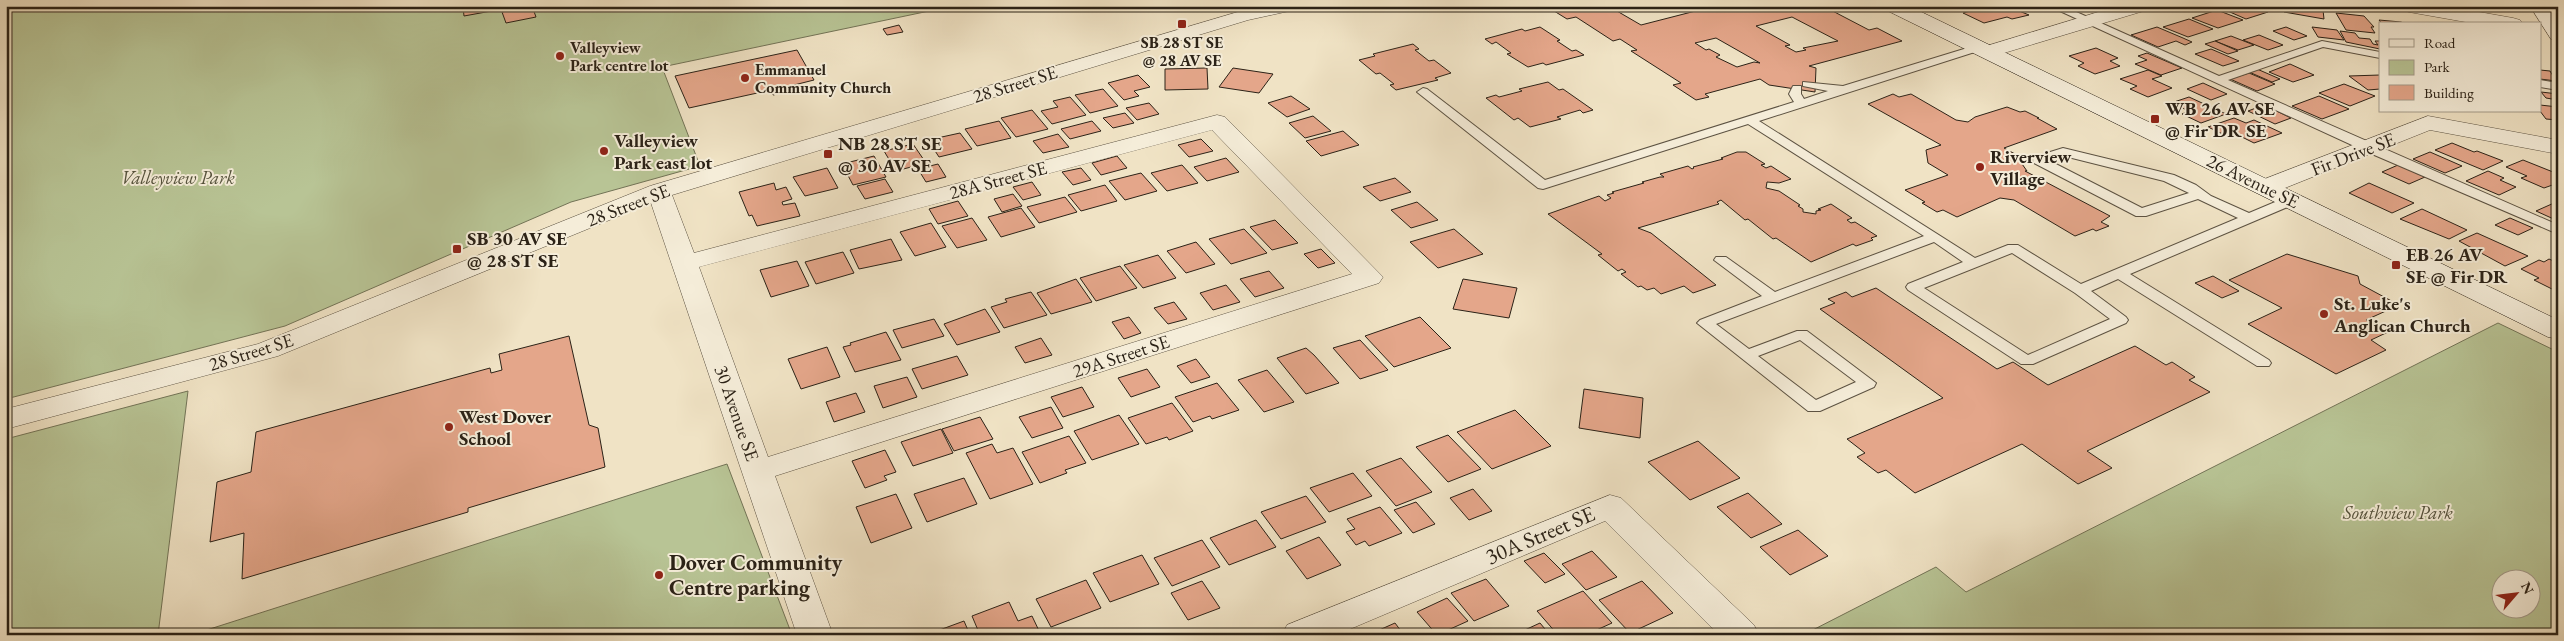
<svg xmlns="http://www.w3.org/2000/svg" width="2564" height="641" viewBox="0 0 2564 641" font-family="'EB Garamond',serif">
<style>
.green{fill:#b8c495;stroke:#727356;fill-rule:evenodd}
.building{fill:#e4a68a;stroke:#2b2217;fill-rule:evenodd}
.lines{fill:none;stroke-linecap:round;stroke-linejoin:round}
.lane-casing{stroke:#5c5242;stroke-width:2}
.street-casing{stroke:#5c5242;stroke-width:1}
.secondary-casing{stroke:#2b2217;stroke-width:1}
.lane{fill:#f5edd9;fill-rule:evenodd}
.street{fill:#f5edd9;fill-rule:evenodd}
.secondary{fill:#f5edd9;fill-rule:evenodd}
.poi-dot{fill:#8f2418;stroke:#f5edd9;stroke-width:2}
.labels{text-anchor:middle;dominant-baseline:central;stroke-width:4;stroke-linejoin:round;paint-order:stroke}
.far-poi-label{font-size:16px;font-weight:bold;fill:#2b2217;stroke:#f5edd9;text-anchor:start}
.street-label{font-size:19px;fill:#2b2217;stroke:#f5edd9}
.poi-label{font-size:19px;font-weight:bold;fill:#2b2217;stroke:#f5edd9;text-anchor:start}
.park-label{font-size:19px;font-style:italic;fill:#55533d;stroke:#f5edd9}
.near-street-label{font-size:22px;fill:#2b2217;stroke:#f5edd9}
.near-poi-label{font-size:22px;font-weight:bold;fill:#2b2217;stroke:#f5edd9;text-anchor:start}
</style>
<rect width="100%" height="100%" fill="#f0e3c5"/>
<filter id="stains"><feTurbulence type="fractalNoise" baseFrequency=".004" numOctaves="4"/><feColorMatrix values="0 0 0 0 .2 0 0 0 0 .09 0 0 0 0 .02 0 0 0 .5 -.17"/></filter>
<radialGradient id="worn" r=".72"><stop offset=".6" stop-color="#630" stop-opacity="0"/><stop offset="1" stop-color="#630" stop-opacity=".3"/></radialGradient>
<g class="green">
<path d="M6,6H953L662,67L700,166L571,202L285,326L6,399Z"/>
<path d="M2498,323L2558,352V635H1803L1936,567L1966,592ZM2502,578H2532V608H2502Z"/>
<path d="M188,391L158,635H6V439Z"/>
<path d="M727,464L792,635H191Z"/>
</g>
<g class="building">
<path d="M496,6L497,10L464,16L463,7Z"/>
<path d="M532,6L536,17L506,23L502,12Z"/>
<path d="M1546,6H1615L1610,7L1641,25L1715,6H1823L1869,30L1877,28L1902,41L1809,66L1816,68L1815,92L1769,85L1760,79L1705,94L1709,97L1696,100L1673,85L1681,83L1631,51L1637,50L1620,39L1613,41L1576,17L1567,19ZM1792,17L1838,41L1803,48L1806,50L1796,52L1785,46L1790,45L1756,26ZM1716,38L1760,63L1754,62L1737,67L1716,57L1720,55L1709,49L1706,50L1695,43Z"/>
<path d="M1987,6H2007L2029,15L2012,19L2007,17L1984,23L1963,13Z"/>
<path d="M2233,6H2264L2268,8L2263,10L2268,12L2246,19L2223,9Z"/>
<path d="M2284,6L2323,10L2324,19L2284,12Z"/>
<path d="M2217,10L2243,20L2218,28L2192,18Z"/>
<path d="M2336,13L2364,16L2374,27H2371L2375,33L2346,30Z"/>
<path d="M2189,19L2213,29L2188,37L2163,27Z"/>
<path d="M2379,20L2401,22L2406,24H2382Z"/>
<path d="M899,25L903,32L887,35L883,29Z"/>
<path d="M1540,27L1560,40L1557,41L1572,51L1576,50L1584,55L1546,65L1543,63L1528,67L1507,54L1511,53L1496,42L1492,44L1485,39L1522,29L1525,31Z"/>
<path d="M2157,27L2183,38L2192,42L2185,45L2176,41L2158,47L2131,35Z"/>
<path d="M2286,27L2307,36L2294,40L2273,31Z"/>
<path d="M2312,27L2337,30L2344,40L2318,37Z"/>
<path d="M2340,31L2355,33L2359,38L2370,39L2373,44L2378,45L2375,41H2380V49L2346,42Z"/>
<path d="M2259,35L2283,45L2268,50L2243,40Z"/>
<path d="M2231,36L2254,45L2238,50L2215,41Z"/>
<path d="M2215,41L2238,51L2228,54L2205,44Z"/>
<path d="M1413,44L1419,49L1415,50L1429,61L1434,60L1451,73L1435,78L1438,80L1396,90L1390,85L1394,84L1380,73L1376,74L1359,60L1375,56L1373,54Z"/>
<path d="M2096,48L2118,58L2110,61L2120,66L2095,74L2078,66L2084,63L2069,56Z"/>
<path d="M2211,49L2239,61L2223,66L2195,54Z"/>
<path d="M797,50L814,80L794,85L797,90L773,95L771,90L689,108L675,76Z"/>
<path d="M2147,53L2182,68L2161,75L2135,64L2147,60L2138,56Z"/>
<path d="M2290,64L2314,75L2293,82L2269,72Z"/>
<path d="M1207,68L1208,89L1165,90V69Z"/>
<path d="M1233,68L1273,74L1259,93L1219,87Z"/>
<path d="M2257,69L2280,79L2272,82L2249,72Z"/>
<path d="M2148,70L2162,76L2152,79L2172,88L2148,97L2130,89L2137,86L2120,79Z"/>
<path d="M2540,70L2550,71L2556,81L2540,79Z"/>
<path d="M2249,73L2275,84L2257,91L2230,79Z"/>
<path d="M1138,75L1150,87L1134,91L1139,96L1124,100L1108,83Z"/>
<path d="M2380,75V89L2368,90L2349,76Z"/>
<path d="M1548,82L1559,90L1563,89L1593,110L1583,113L1580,110L1557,117L1561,119L1530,127L1518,118L1514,120L1486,98L1496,95L1499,97L1522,91L1519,89Z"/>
<path d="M2203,83L2227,94L2211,100L2187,89Z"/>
<path d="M2344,84L2375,96L2350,106L2319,93Z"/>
<path d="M1103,89L1118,106L1090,113L1075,95Z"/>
<path d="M2541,92L2558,94V100L2546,98Z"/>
<path d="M1893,94L1899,97L1911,94L1956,120L1968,122L1975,117L2007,107L2020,112L2025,111L2039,118H2037L2057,129L2004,148L2015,154L2027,171H2025L2110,216L2101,222L2109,226L2096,231L2093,229L2075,236L2014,200L2000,198L1957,217L1943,210L1937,212L1922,203L1925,202L1905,190L1948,175L1928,163L1926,150L1941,145L1868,104Z"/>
<path d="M1291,96L1310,109L1287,117L1268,103Z"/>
<path d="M2319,96L2349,109L2322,119L2292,106Z"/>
<path d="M1070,97L1086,115L1052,124L1041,111L1058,107L1053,101Z"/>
<path d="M2189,97L2226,114L2201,123L2182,114L2189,111L2171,103Z"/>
<path d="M1149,103L1159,114L1137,120L1126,108Z"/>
<path d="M2264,105L2291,118L2275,124L2248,111Z"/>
<path d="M2540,105L2558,107V120L2546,119L2540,111Z"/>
<path d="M1032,110L1048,129L1016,137L1001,118Z"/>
<path d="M1125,113L1134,123L1113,128L1103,118Z"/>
<path d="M1313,116L1331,131L1305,138L1289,123Z"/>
<path d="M2234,118L2246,123L2254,120L2282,133L2254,143L2236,134L2229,137L2208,127Z"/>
<path d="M999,121L1011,138L977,146L965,129Z"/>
<path d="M1092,121L1101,131L1070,139L1061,129Z"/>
<path d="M1343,131L1359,145L1321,156L1306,141Z"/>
<path d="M960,133L972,149L939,157L928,140Z"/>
<path d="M1058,134L1069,147L1043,153L1033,141Z"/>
<path d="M1201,139L1213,151L1189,157L1178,145Z"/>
<path d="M2452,143L2474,152L2477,151L2503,161L2483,170L2435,150Z"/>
<path d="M913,144L926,163L896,171L884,151Z"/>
<path d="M1737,152H1746L1765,164L1761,165L1766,168L1771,166L1791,179L1779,183L1767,182L1766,188L1779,191L1800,205L1798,206L1803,209V212L1816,214V211L1821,210L1818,209L1831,204L1852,218L1847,220L1851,223L1855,222L1877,236L1871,238L1873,240L1856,246L1853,244L1811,262L1776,238L1773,239L1748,219L1745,220L1721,200L1717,202L1719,204L1638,228L1651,233L1716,285L1693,293L1684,286L1661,294L1654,288L1647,290L1641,286L1638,287L1621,274L1626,272L1622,269L1618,271L1598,255L1602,254L1548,214L1599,196L1605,201L1611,198L1607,195L1614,193L1612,192L1644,183L1642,182L1660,177H1664L1660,174L1688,166L1692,169L1694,168L1693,167L1723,159L1721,158Z"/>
<path d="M2430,152L2462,166L2445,173L2413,159Z"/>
<path d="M874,156L886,177L853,185L842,164Z"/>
<path d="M1117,156L1127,168L1101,175L1092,163Z"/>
<path d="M1226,158L1239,172L1207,181L1194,167Z"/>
<path d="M2523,160L2558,174V183L2544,188L2521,178L2527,176L2506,167Z"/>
<path d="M938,164L946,177L926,182L918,169Z"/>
<path d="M1182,165L1198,183L1167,191L1151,173Z"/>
<path d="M2398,165L2425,177L2409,184L2382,172Z"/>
<path d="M827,168L838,188L805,196L793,177Z"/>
<path d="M1081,168L1091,180L1073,185L1062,172Z"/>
<path d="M2488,171L2504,178L2500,180L2516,187L2499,195L2466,181Z"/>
<path d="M1141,173L1157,191L1125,200L1109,181Z"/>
<path d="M1395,178L1411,192L1380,201L1363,187Z"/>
<path d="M885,179L893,192L865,199L857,186Z"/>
<path d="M1032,182L1041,195L1023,200L1013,187Z"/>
<path d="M774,183L776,190L786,187L792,199L782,202L783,205L795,203L800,216L757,226L752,215L749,216L739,192Z"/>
<path d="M2369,183L2414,203L2392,213L2349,193Z"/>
<path d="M1105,185L1117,201L1081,211L1068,195Z"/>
<path d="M1013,194L1022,206L1002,212L994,199Z"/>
<path d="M1065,197L1077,212L1039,223L1027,207Z"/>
<path d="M958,201L968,216L938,224L929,209Z"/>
<path d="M1417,202L1438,220L1411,228L1391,210Z"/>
<path d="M2554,203L2558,205V221L2536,211Z"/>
<path d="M1021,208L1035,227L1001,237L988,217Z"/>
<path d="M2422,209L2467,230L2449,239L2400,219Z"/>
<path d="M972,218L987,240L957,248L942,226Z"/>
<path d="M2510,218L2533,228L2518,235L2495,225Z"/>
<path d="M1275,220L1298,243L1272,250L1250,227Z"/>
<path d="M931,223L946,247L915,256L900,232Z"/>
<path d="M1244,229L1267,253L1231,264L1209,239Z"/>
<path d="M1454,229L1483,254L1438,268L1410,242Z"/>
<path d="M2477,233L2528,256L2505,266L2459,241Z"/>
<path d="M891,239L902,260L859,269L850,250Z"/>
<path d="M1196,242L1215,264L1186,273L1167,251Z"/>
<path d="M1321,249L1335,263L1318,268L1304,254Z"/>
<path d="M843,252L854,273L816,284L805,262Z"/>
<path d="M2287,254L2358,276L2360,284L2399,305L2366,320L2388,332L2371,340L2386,350L2336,374L2248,324L2282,308L2229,280Z"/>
<path d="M1158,255L1176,278L1143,288L1124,265Z"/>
<path d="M2549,259L2558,263V292L2534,280L2539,278L2521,269L2539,260L2544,262Z"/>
<path d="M797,261L809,286L771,297L760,270Z"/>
<path d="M1120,266L1137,288L1096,301L1080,278Z"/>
<path d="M1269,271L1284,288L1255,297L1240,279Z"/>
<path d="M2213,276L2239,291L2222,298L2195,283Z"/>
<path d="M1076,279L1092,302L1051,314L1037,293Z"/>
<path d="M1463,279L1517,288L1509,318L1453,309Z"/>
<path d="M1226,285L1240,302L1213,310L1200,293Z"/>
<path d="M1876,288L1997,369L2013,362L2048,385L2135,346L2166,365L2172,362L2195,377L2189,380L2210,392L2087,451L2112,468L2078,484L2022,444L1915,493L1886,470L1878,473L1857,457L1865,453L1847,439L1943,398L1820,309L1835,303L1828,299L1846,292L1852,297Z"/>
<path d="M1031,292L1047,315L1004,328L991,307L1007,302L1005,299Z"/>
<path d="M1174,302L1187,319L1168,324L1154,308Z"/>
<path d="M985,309L1000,332L957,345L944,324Z"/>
<path d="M1129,317L1141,333L1124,339L1112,322Z"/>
<path d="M1420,317L1451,348L1394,367L1365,336Z"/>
<path d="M934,319L944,336L902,348L893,330Z"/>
<path d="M886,332L901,360L855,372L843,347L851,345L850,343Z"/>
<path d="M569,336L589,425L598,428L605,467L468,508V512L242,579L244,533L210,542L217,482L251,472L256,432L490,368L491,373L502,370L499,354Z"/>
<path d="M1041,338L1052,355L1025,363L1015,347Z"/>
<path d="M1360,340L1388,370L1360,379L1333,348Z"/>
<path d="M827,347L840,377L801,389L788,359Z"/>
<path d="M1306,348L1314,355L1339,383L1306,394L1277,358Z"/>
<path d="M957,356L968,375L922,389L912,369Z"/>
<path d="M1196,359L1210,377L1191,383L1177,366Z"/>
<path d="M1147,369L1160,387L1131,397L1118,378Z"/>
<path d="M1267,370L1294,402L1264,412L1238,380Z"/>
<path d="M907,377L917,397L883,408L874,386Z"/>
<path d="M1217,383L1239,410L1212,419L1210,416L1193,422L1175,397Z"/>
<path d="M1082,387L1094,407L1063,417L1051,397Z"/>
<path d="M1584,389L1643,398L1640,438L1579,428Z"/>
<path d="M856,393L865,412L834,422L826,402Z"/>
<path d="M1172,403L1193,431L1169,440L1167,437L1146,444L1128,418Z"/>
<path d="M1051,407L1063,428L1032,438L1019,417Z"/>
<path d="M1515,410L1551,446L1492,469L1457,432Z"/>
<path d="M1119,415L1139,444L1092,460L1074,431Z"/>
<path d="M980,417L993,439L954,451L942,429Z"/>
<path d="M941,429L953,453L913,466L901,442Z"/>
<path d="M1448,435L1481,469L1448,482L1416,447Z"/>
<path d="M1069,436L1086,463L1065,470L1067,473L1040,483L1022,452Z"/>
<path d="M1698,441L1740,478L1690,500L1648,462Z"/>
<path d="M992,444L997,453L1013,448L1033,484L990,499L966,453Z"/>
<path d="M885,450L896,472L884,476L887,480L865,488L852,461Z"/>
<path d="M1401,458L1432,492L1396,506L1366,471Z"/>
<path d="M1353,473L1372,496L1329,512L1310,488Z"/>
<path d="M964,478L977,504L927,522L914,494Z"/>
<path d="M1473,489L1492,511L1469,520L1450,498Z"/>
<path d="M1748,493L1782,524L1751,538L1717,507Z"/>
<path d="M896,494L912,528L871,543L856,507Z"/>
<path d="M1306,496L1326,522L1281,539L1261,512Z"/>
<path d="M1416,502L1435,524L1413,533L1394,510Z"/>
<path d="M1380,507L1402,533L1369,546L1365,541L1356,545L1346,532L1355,529L1347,519Z"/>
<path d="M1256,520L1276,547L1229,565L1210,538Z"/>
<path d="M1798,530L1828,556L1790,575L1760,547Z"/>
<path d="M1319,537L1341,565L1307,579L1286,551Z"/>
<path d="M1202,540L1220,567L1172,586L1154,558Z"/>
<path d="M1592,551L1617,577L1586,590L1562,564Z"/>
<path d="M1544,553L1565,574L1545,583L1524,561Z"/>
<path d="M1142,555L1159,584L1110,602L1093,573Z"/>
<path d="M1486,579L1509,606L1474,621L1451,593Z"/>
<path d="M1086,580L1101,608L1051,627L1036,599Z"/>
<path d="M1202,581L1220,608L1188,620L1171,593Z"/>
<path d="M1642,581L1673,613L1630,633L1599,600Z"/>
<path d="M1583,591L1612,623L1590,633L1591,635H1558L1537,611Z"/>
<path d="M1447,598L1468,621L1437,635L1417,612Z"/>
<path d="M1009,602L1018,621L1032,616L1041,635H980L972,616Z"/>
<path d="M964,621L970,635H926Z"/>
<path d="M1395,623L1404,635H1368Z"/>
<path d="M1540,623L1550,635H1514Z"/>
</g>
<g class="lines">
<g class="lane-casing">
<g id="lane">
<path d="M2049,6H2063L2219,76L2322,41L2380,52V58L2323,47L2228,80L2558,225V234L2365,151Z"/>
<path d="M1977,45L1983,48L1981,50L1759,121L1975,258L2008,245H2018L2081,284L2238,218L2198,199L2146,216H2136L2034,163L2033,160L2034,157L2063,148L2174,175L2196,185L2211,196L2249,213L2287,197H2297L2299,200L2297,203L2130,274L2269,360L2271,363L2269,366H2257L2118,279L2091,291L2126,317L2128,320L2126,323L2033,364H2021L1908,290L1906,287L1908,284L1963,262L1934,242L1716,324L1749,349L1797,331H1807L1876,383L1874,387L1820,411H1808L1697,323L1700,320L1762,296L1714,260L1716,257H1726L1775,292L1924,236L1748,124L1543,189L1538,188L1417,92L1423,88L1427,89L1545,180L1794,102L1789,94L1793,86H1801V94L1804,99L1828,91L1803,86V82L1843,86ZM2064,156L2164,181L2189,193L2142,208L2050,161ZM2012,253L2075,293L2110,319L2028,355L1924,288ZM1800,340L1856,382L1816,400L1758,356Z"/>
<path d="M2540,80L2558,83V90L2540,87Z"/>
</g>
</g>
<g class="street-casing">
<g id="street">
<path d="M1258,6H1297L1294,10L1248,20L672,195L694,253L1217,115L1225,117L1383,277L1379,283L775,476L833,635H797L651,203L278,356L6,429V409L258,344L650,186ZM1212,130L1352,274L768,457L699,267Z"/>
<path d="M2118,6H2150L2147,10L1994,56L1987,58L1980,56L1977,52L1980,48Z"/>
<path d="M2399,6H2445L2513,18L2520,20L2523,24H2477L2409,12L2402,10Z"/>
<path d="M2530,6H2550L2558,19V41L2551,39Z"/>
<path d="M2428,116L2558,140V154L2430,130L2275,192L2266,194L2257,192L2254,187L2257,182Z"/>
<path d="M1610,495L1621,498L1754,625L1759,635H1719L1605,521L1336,635H1282L1287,625Z"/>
</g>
</g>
<g class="secondary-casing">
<path id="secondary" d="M1883,6H1909L2558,320V339L2548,337L1886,10Z"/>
</g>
<use href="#lane" class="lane"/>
<use href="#street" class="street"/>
<use href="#secondary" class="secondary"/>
</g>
<g class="poi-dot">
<rect x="1177" y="19" width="10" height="10" rx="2.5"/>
<circle cx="560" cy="56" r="5"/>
<circle cx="745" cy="78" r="5"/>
<rect x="2150" y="114" width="10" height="10" rx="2.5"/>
<circle cx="604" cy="151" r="5"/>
<rect x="823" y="149" width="10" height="10" rx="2.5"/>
<circle cx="1980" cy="167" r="5"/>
<rect x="452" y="244" width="10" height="10" rx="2.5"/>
<rect x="2391" y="260" width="10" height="10" rx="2.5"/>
<circle cx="2324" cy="314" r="5"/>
<circle cx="449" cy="427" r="5"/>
<circle cx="659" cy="575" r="5"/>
</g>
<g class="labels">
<g class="far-poi-label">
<text x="1182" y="42" text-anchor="middle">SB 28 ST SE<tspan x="1182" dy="18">@ 28 AV SE</tspan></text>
<text x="570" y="47">Valleyview<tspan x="570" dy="18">Park centre lot</tspan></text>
<text x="755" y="69">Emmanuel<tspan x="755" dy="18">Community Church</tspan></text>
</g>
<g class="street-label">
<text transform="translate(1015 84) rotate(-17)">28 Street SE</text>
<text transform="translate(2353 154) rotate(-21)">Fir Drive SE</text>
<text transform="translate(998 180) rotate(-15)">28A Street SE</text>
<text transform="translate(2253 181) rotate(26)">26 Avenue SE</text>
<text transform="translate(628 205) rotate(-21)">28 Street SE</text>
<text transform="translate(251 352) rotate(-17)">28 Street SE</text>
<text transform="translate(1121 356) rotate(-18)">29A Street SE</text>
<text transform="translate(737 413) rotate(71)">30 Avenue SE</text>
</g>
<g class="poi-label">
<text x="2165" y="108">WB 26 AV SE<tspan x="2165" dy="22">@ Fir DR SE</tspan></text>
<text x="614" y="140">Valleyview<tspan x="614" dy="22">Park east lot</tspan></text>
<text x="838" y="143">NB 28 ST SE<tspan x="838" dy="22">@ 30 AV SE</tspan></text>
<text x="1990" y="156">Riverview<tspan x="1990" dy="22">Village</tspan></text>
<text x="467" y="238">SB 30 AV SE<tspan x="467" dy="22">@ 28 ST SE</tspan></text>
<text x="2406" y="254">EB 26 AV<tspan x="2406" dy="22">SE @ Fir DR</tspan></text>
<text x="2334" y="303">St. Luke's<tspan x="2334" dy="22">Anglican Church</tspan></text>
<text x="459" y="416">West Dover<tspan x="459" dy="22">School</tspan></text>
</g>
<g class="park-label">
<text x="178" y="177">Valleyview Park</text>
<text x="2398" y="512">Southview Park</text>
</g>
<g class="near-street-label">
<text transform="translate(1540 535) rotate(-23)">30A Street SE</text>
</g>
<g class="near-poi-label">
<text x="669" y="562">Dover Community<tspan x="669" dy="25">Centre parking</tspan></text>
</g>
</g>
<rect width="2564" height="641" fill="none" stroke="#f0e3c5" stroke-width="25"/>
<rect x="8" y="8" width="2549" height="626" fill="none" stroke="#2b2217" stroke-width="2.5"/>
<rect x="12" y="12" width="2539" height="616" fill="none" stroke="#2b2217"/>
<rect x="2379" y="22" width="162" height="90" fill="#f5edd9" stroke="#a49c8b"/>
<rect x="2389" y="39" width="25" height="8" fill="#f5edd9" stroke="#a49c8b"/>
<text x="2424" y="48" font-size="15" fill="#2b2217">Road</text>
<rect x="2389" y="60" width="25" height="15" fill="#b8c495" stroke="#a49c8b"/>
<text x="2424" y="72" font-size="15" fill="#2b2217">Park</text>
<rect x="2389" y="85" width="25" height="15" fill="#e4a68a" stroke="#a49c8b"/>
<text x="2424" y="98" font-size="15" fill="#2b2217">Building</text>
<g transform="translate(2516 594) rotate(62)"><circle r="24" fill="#f5edd9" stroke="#a49c8b"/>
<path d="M0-4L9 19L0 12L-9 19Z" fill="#8f2418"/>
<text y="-8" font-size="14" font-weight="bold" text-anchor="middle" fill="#2b2217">N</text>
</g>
<rect width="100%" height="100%" filter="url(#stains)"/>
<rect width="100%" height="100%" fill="url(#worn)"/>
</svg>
